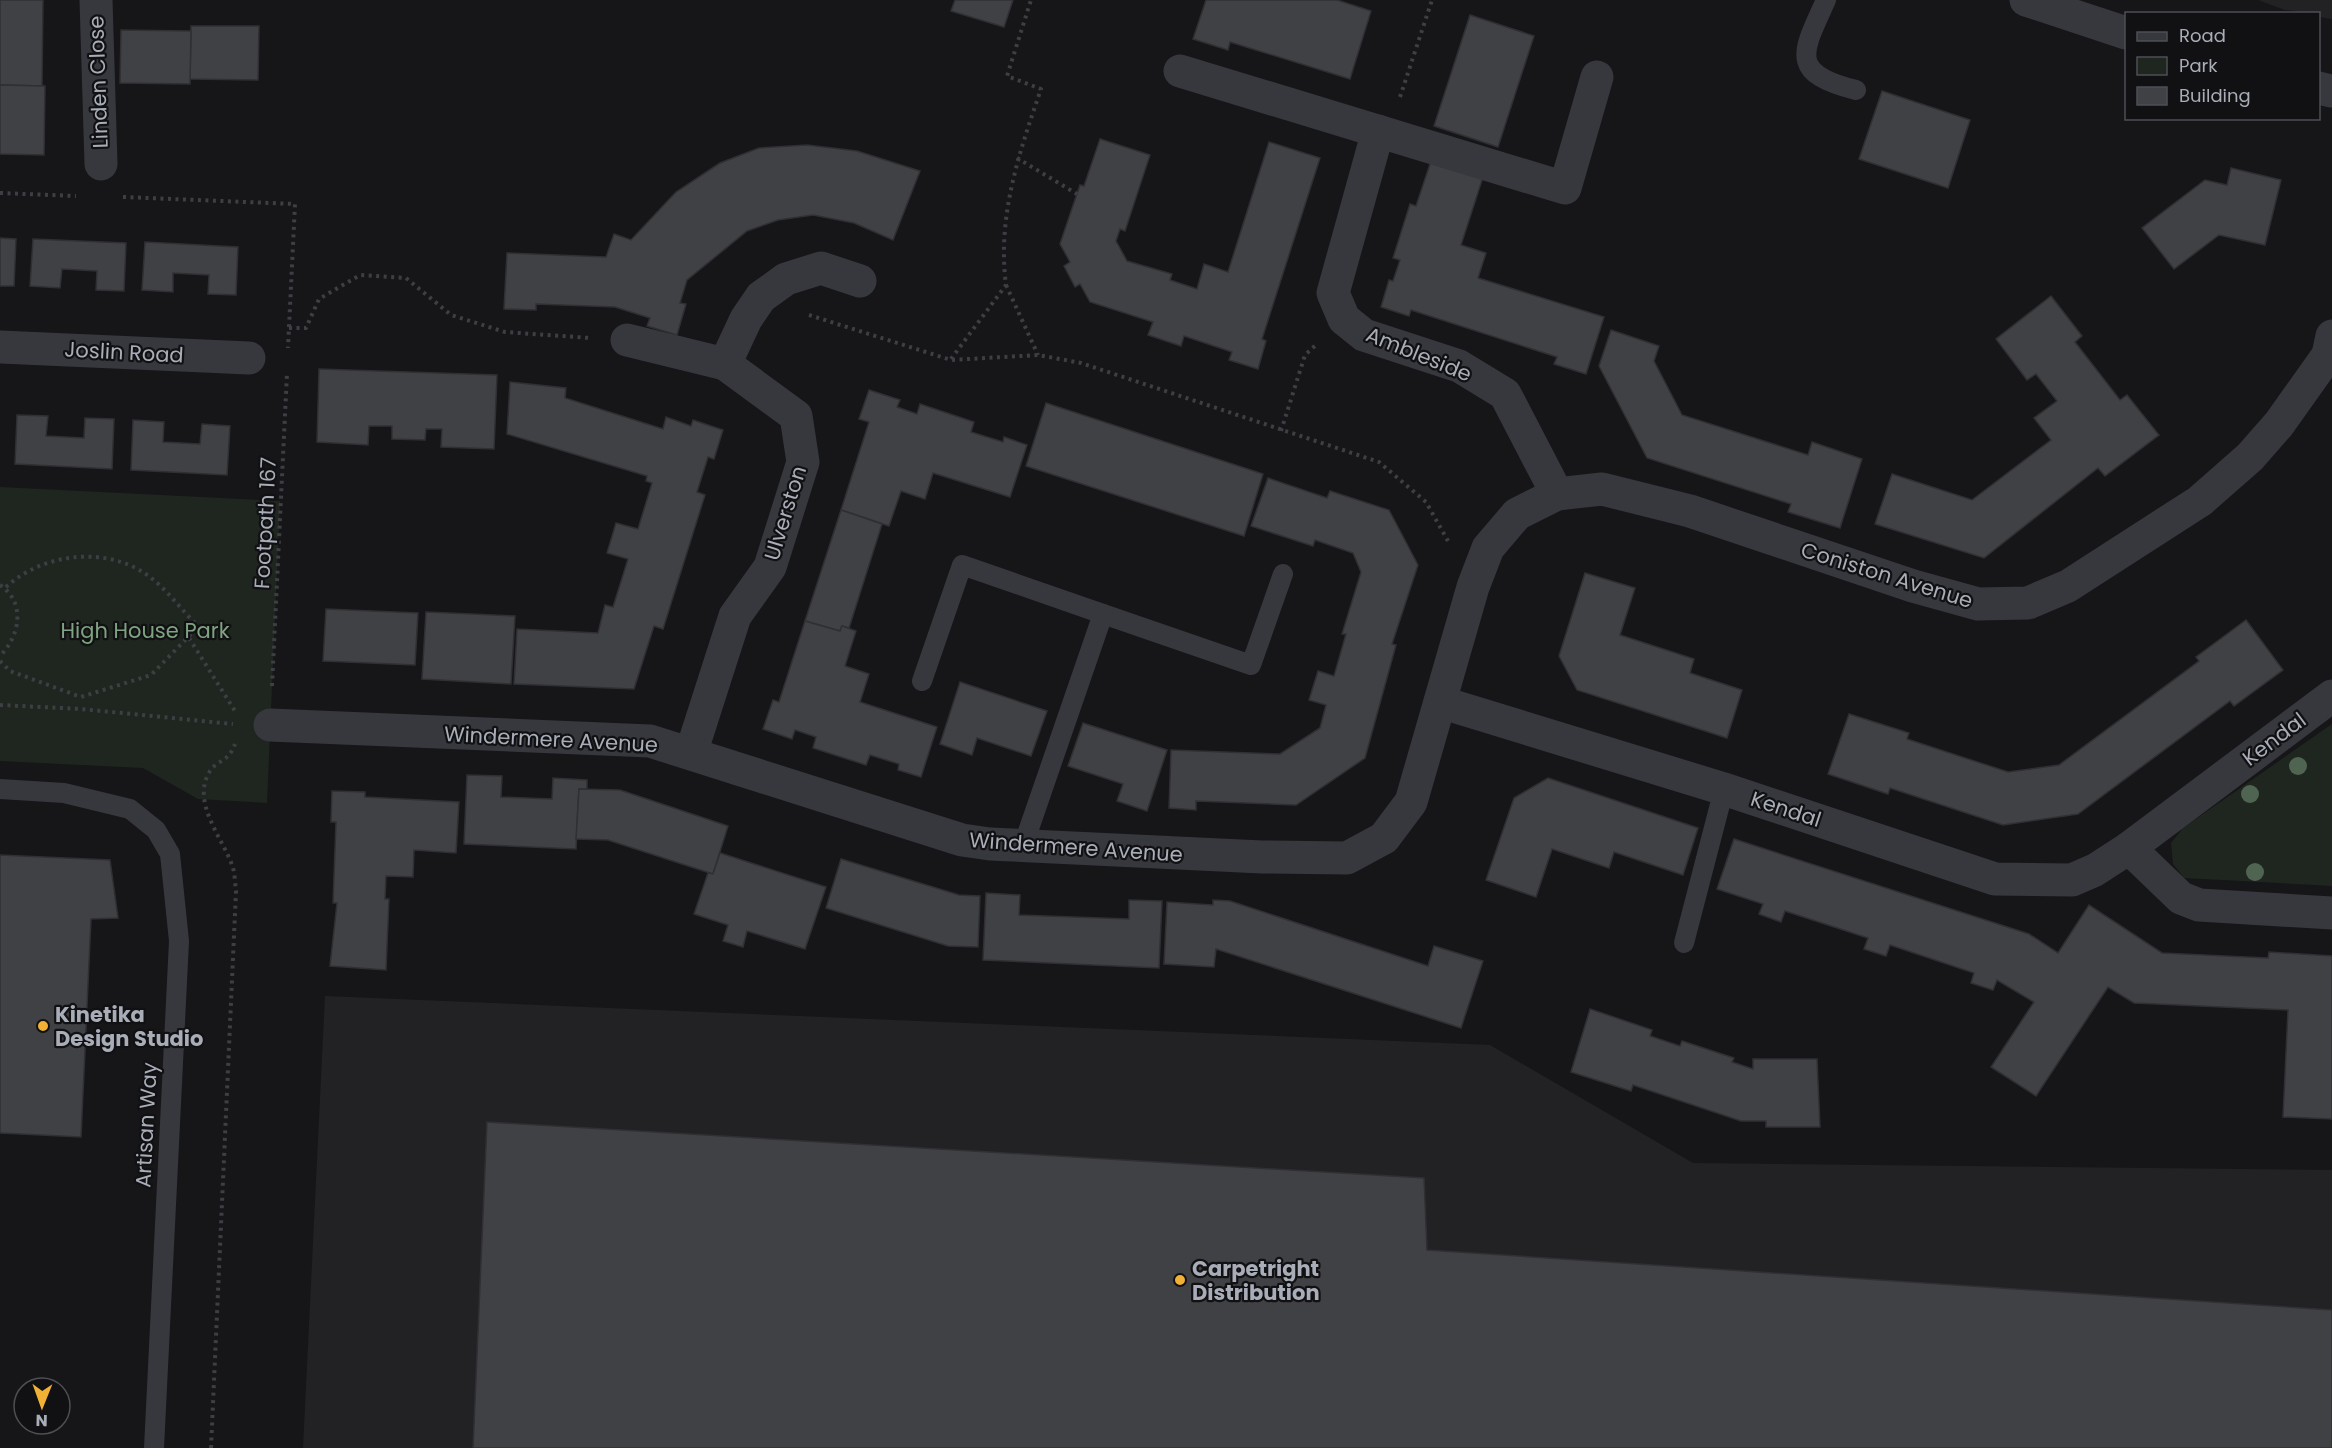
<svg xmlns="http://www.w3.org/2000/svg" width="2332" height="1448" viewBox="0 0 2332 1448" font-family="Poppins,sans-serif">
<style>
.built{fill:#222225}
.green{fill:#1e261f}
.building{fill:#404145;stroke:#303034;stroke-width:1.5}
.lines{fill:none;stroke-linecap:round;stroke-linejoin:round}
.path{stroke:#3d3f44;stroke-width:4;stroke-dasharray:3 4.5;stroke-linecap:butt}
.service{stroke:#37383d;stroke-width:20}
.minor{stroke:#37383d;stroke-width:33}
.tertiary{stroke:#37383d;stroke-width:33}
.tree{fill:#506452}
.poi-dot{fill:#f2b134;stroke:#111113;stroke-width:2}
.labels{text-anchor:middle;dominant-baseline:central;stroke-width:4.5;stroke-linejoin:round;paint-order:stroke}
.street-label{font-size:21px;fill:#a8adb8;stroke:#111113}
.park-label{font-size:21px;fill:#7fa381;stroke:#111113}
.poi-label{font-size:21px;font-weight:bold;fill:#a8adb8;stroke:#111113;text-anchor:start}
</style>
<rect width="100%" height="100%" fill="#161618"/>
<g class="built">
<path d="M2258,0H2332V19L2319,17L2318,14L2285,10Z"/>
<path d="M325,996L1490,1045L1693,1163L2332,1170V1448H303Z"/>
</g>
<g class="green">
<path d="M0,487L280,501L267,803L198,799L143,768L0,761Z"/>
<path d="M2332,724V886L2184,878L2173,864L2171,843L2183,828Z"/>
</g>
<g class="building">
<path d="M0,0H43L42,86L0,85Z"/>
<path d="M955,0H1013L1004,27L951,11Z"/>
<path d="M1206,0H1337L1371,11L1350,79L1230,42L1228,50L1193,39Z"/>
<path d="M1470,15L1534,36L1498,147L1434,126Z"/>
<path d="M191,26H259L258,80L190,79Z"/>
<path d="M121,30L191,31L190,84L120,83Z"/>
<path d="M0,85L45,86L44,155L0,154Z"/>
<path d="M1882,91L1970,120L1948,188L1859,159Z"/>
<path d="M1100,139L1150,155L1125,231L1120,229L1116,241L1127,261L1172,274L1170,280L1197,289L1204,264L1228,272L1269,142L1320,158L1262,339L1266,341L1258,369L1229,360L1232,352L1184,336L1181,346L1148,335L1153,322L1090,302L1080,284L1075,287L1064,266L1070,262L1060,244L1080,185L1084,186Z"/>
<path d="M807,145L857,151L920,171L893,240L854,223L813,215L778,220L747,231L687,280L680,303L686,304L677,335L647,326L650,318L615,307L536,304V310L504,309L507,253L606,257L614,234L631,240L676,192L720,163L759,148Z"/>
<path d="M1431,161L1483,177L1461,245L1486,253L1478,278L1604,317L1586,374L1554,364L1557,357L1411,310L1409,316L1381,307L1389,280L1393,281L1400,260L1393,258L1410,204L1416,206Z"/>
<path d="M2231,168L2281,180L2265,245L2219,235L2174,269L2142,228L2205,180L2227,185Z"/>
<path d="M0,238L16,239L14,286H0Z"/>
<path d="M33,239L126,243L124,291L96,290L97,271L62,269L60,288L30,286Z"/>
<path d="M145,242L238,247L236,295L208,294L209,275L173,273V292L142,290Z"/>
<path d="M2051,296L2082,336L2075,342L2120,400L2127,395L2159,435L2105,476L2098,468L1984,558L1875,524L1892,474L1972,500L2051,440L2034,418L2057,401L2036,374L2027,380L1996,339Z"/>
<path d="M1611,330L1659,346L1654,361L1682,415L1808,455L1812,442L1862,459L1840,528L1788,512L1791,504L1647,458L1599,366Z"/>
<path d="M319,369L497,375L494,449L441,447L442,429H426L425,440L392,439V426H369L368,445L317,442Z"/>
<path d="M510,382L566,388L565,398L663,429L666,417L691,426L693,420L723,430L714,459L708,457L697,492L705,495L663,629L654,626L634,689L514,684L517,629L598,633L605,605L613,607L628,559L607,553L616,523L638,529L652,483L646,481L647,476L507,434Z"/>
<path d="M869,390L900,400L897,407L917,414L920,404L974,422L971,432L1003,442L1004,437L1027,445L1010,497L933,473L925,499L901,491L889,526L841,510L869,422L859,419Z"/>
<path d="M1046,403L1263,474L1244,536L1026,466Z"/>
<path d="M17,415L48,416L46,436L84,438L85,418L114,419L112,469L15,464Z"/>
<path d="M133,420L164,422L163,442L200,444L202,424L230,426L227,475L131,470Z"/>
<path d="M1268,478L1327,498L1330,491L1389,510L1418,565L1392,644L1396,645L1365,758L1296,805L1196,801V810L1169,808L1171,750L1280,754L1320,728L1326,705L1309,700L1318,671L1334,676L1346,634H1342L1361,572L1353,553L1315,540L1313,546L1251,526Z"/>
<path d="M841,510L882,524L849,628L842,626L840,631L805,621Z"/>
<path d="M1585,573L1635,588L1620,635L1694,659L1690,673L1742,690L1727,738L1577,690L1559,656Z"/>
<path d="M326,609L418,613L415,665L323,661Z"/>
<path d="M426,612L515,616L511,684L422,679Z"/>
<path d="M2246,620L2283,670L2234,706L2230,701L2078,814L2003,825L1890,788L1888,794L1828,774L1849,714L1909,733L1907,739L2008,772L2059,765L2199,661L2196,657Z"/>
<path d="M805,621L840,631L842,626L856,631L845,666L869,674L860,702L937,727L921,777L898,770L899,764L870,755L866,765L813,748L816,737L795,730L792,739L763,729L773,700L779,702Z"/>
<path d="M960,682L1047,711L1031,756L977,738L972,755L940,744Z"/>
<path d="M1083,723L1167,750L1147,811L1117,801L1123,784L1068,766Z"/>
<path d="M467,775L502,776L501,797L552,799L553,778L587,780V789H579L576,849L464,844Z"/>
<path d="M1548,778L1698,828L1683,875L1614,852L1609,868L1552,849L1536,897L1486,880L1514,798Z"/>
<path d="M579,789L620,790L728,826L713,874L608,840L576,839Z"/>
<path d="M332,791L365,792V797L459,802L456,853L414,850L413,877L386,876L385,899H389L386,970L330,966L337,903H333L336,822H331Z"/>
<path d="M1734,839L2029,934L2058,953L2089,905L2162,953L2268,958L2269,952L2332,956V1119L2283,1117L2288,1010L2134,1003L2108,987L2036,1096L1991,1067L2034,1002L1997,980L1993,990L1971,983L1974,973L1890,945L1886,956L1864,949L1868,938L1785,911L1781,922L1759,914L1763,904L1717,889Z"/>
<path d="M720,853L826,887L805,949L747,931L743,947L723,941L728,925L694,914L708,873L713,874Z"/>
<path d="M0,855L110,860L118,918L91,919L81,1137L0,1133Z"/>
<path d="M841,859L959,895L980,896L978,947L948,946L826,908Z"/>
<path d="M986,893L1020,895L1019,915L1129,919V900L1162,901L1159,968L983,960Z"/>
<path d="M1213,900L1230,901L1428,966L1434,946L1483,961L1461,1028L1216,949L1214,967L1164,964L1167,902L1213,905Z"/>
<path d="M1590,1009L1652,1030L1650,1036L1680,1046L1682,1041L1734,1058L1732,1062L1753,1069V1059H1817L1820,1127H1766V1121H1741L1633,1085L1631,1091L1571,1072Z"/>
<path d="M487,1122L1424,1178L1427,1250L2332,1310V1448H473Z"/>
</g>
<g class="lines">
<g class="path">
<path d="M1400,97L1432,0"/>
<path d="M1017,158L1077,194"/>
<path d="M0,193L76,196"/>
<path d="M123,197L295,204L288,348"/>
<path d="M1006,285L1038,355"/>
<path d="M809,315L951,360L1038,355L1081,363L1379,462L1426,502L1448,541"/>
<path d="M289,328H306L319,299L360,275L406,278L451,315L505,332L590,338"/>
<path d="M951,359L1006,285C997,217 1019,153 1041,89L1007,76L1031,0"/>
<path d="M1281,431L1305,355L1317,344"/>
<path d="M0,585C27,603 19,637 0,656"/>
<path d="M189,638L235,711"/>
<path d="M0,661L10,671L81,697L151,675L195,630L194,622C181,609 170,594 156,582C114,544 44,551 5,588"/>
<path d="M272,686L287,373"/>
<path d="M0,705L81,709L233,724"/>
<path d="M211,1448L236,891C235,884 235,875 233,868C224,839 190,803 210,771C218,759 228,763 235,744"/>
</g>
<g class="service">
<path d="M1826,0C1803,51 1787,73 1856,90"/>
<path d="M1103,614L1251,665L1283,574"/>
<path d="M922,681L962,565L1103,614L1023,846"/>
<path d="M0,789L64,793L130,809L156,830L170,854L179,941L154,1448"/>
<path d="M1684,943L1724,789"/>
</g>
<g class="minor">
<path d="M96,0L101,164"/>
<path d="M1180,71L1565,188L1597,77"/>
<path d="M1378,131L1333,293L1344,319L1364,335L1459,366L1505,394L1557,494"/>
<path d="M627,340L725,364L796,416L803,462L770,567L735,616L691,753"/>
<path d="M0,347L249,358"/>
<path d="M725,364L746,319L761,297L786,279L821,268L860,281"/>
<path d="M1440,702L1724,789L1995,879L2072,880L2095,870L2129,848L2332,696"/>
<path d="M270,725L650,741L962,840L990,844L1262,857L1347,858L1384,838L1411,802L1473,587L1488,548L1517,514L1557,494L1602,489L1690,511L1913,586L1978,604L2028,603L2068,586L2200,501L2250,457L2279,424L2328,355L2332,336"/>
<path d="M2129,848L2181,898L2199,905L2332,913"/>
</g>
<g class="tertiary">
<path d="M2026,0L2126,33"/>
<path d="M2318,88L2332,91"/>
</g>
</g>
<g class="tree">
<circle cx="2298" cy="766" r="9"/>
<circle cx="2250" cy="794" r="9"/>
<circle cx="2255" cy="872" r="9"/>
</g>
<g class="poi-dot">
<circle cx="43" cy="1026" r="6"/>
<circle cx="1180" cy="1280" r="6"/>
</g>
<g class="labels">
<g class="street-label">
<text transform="translate(98 82) rotate(-92)">Linden Close</text>
<text transform="translate(124 352) rotate(3)">Joslin Road</text>
<text transform="translate(1419 354) rotate(22)">Ambleside</text>
<text transform="translate(785 513) rotate(-73)">Ulverston</text>
<text transform="translate(265 523) rotate(-87)">Footpath 167</text>
<text transform="translate(1887 575) rotate(17)">Coniston Avenue</text>
<text transform="translate(551 739) rotate(3)">Windermere Avenue</text>
<text transform="translate(2274 739) rotate(-37)">Kendal</text>
<text transform="translate(1786 809) rotate(18)">Kendal</text>
<text transform="translate(1076 847) rotate(4)">Windermere Avenue</text>
<text transform="translate(146 1125) rotate(-87)">Artisan Way</text>
</g>
<g class="park-label">
<text x="145" y="630">High House Park</text>
</g>
<g class="poi-label">
<text x="55" y="1014">Kinetika<tspan x="55" dy="24">Design Studio</tspan></text>
<text x="1192" y="1268">Carpetright<tspan x="1192" dy="24">Distribution</tspan></text>
</g>
</g>
<rect x="2125" y="12" width="195" height="108" fill="#111113" stroke="#4d4f55" stroke-width="1.5"/>
<rect x="2137" y="32" width="30" height="9" fill="#37383d" stroke="#4d4f55" stroke-width="1.5"/>
<text x="2179" y="42" font-size="18" fill="#a8adb8">Road</text>
<rect x="2137" y="57" width="30" height="18" fill="#1e261f" stroke="#4d4f55" stroke-width="1.5"/>
<text x="2179" y="72" font-size="18" fill="#a8adb8">Park</text>
<rect x="2137" y="87" width="30" height="18" fill="#404145" stroke="#4d4f55" stroke-width="1.5"/>
<text x="2179" y="102" font-size="18" fill="#a8adb8">Building</text>
<g transform="translate(42 1406) rotate(181)"><circle r="28" fill="#111113" stroke="#4d4f55" stroke-width="1.5"/>
<path d="M0-4.5L10 22L0 15L-10 22Z" fill="#f2b134"/>
<text y="-9" font-size="16" font-weight="bold" text-anchor="middle" fill="#a8adb8">N</text>
</g>
</svg>
